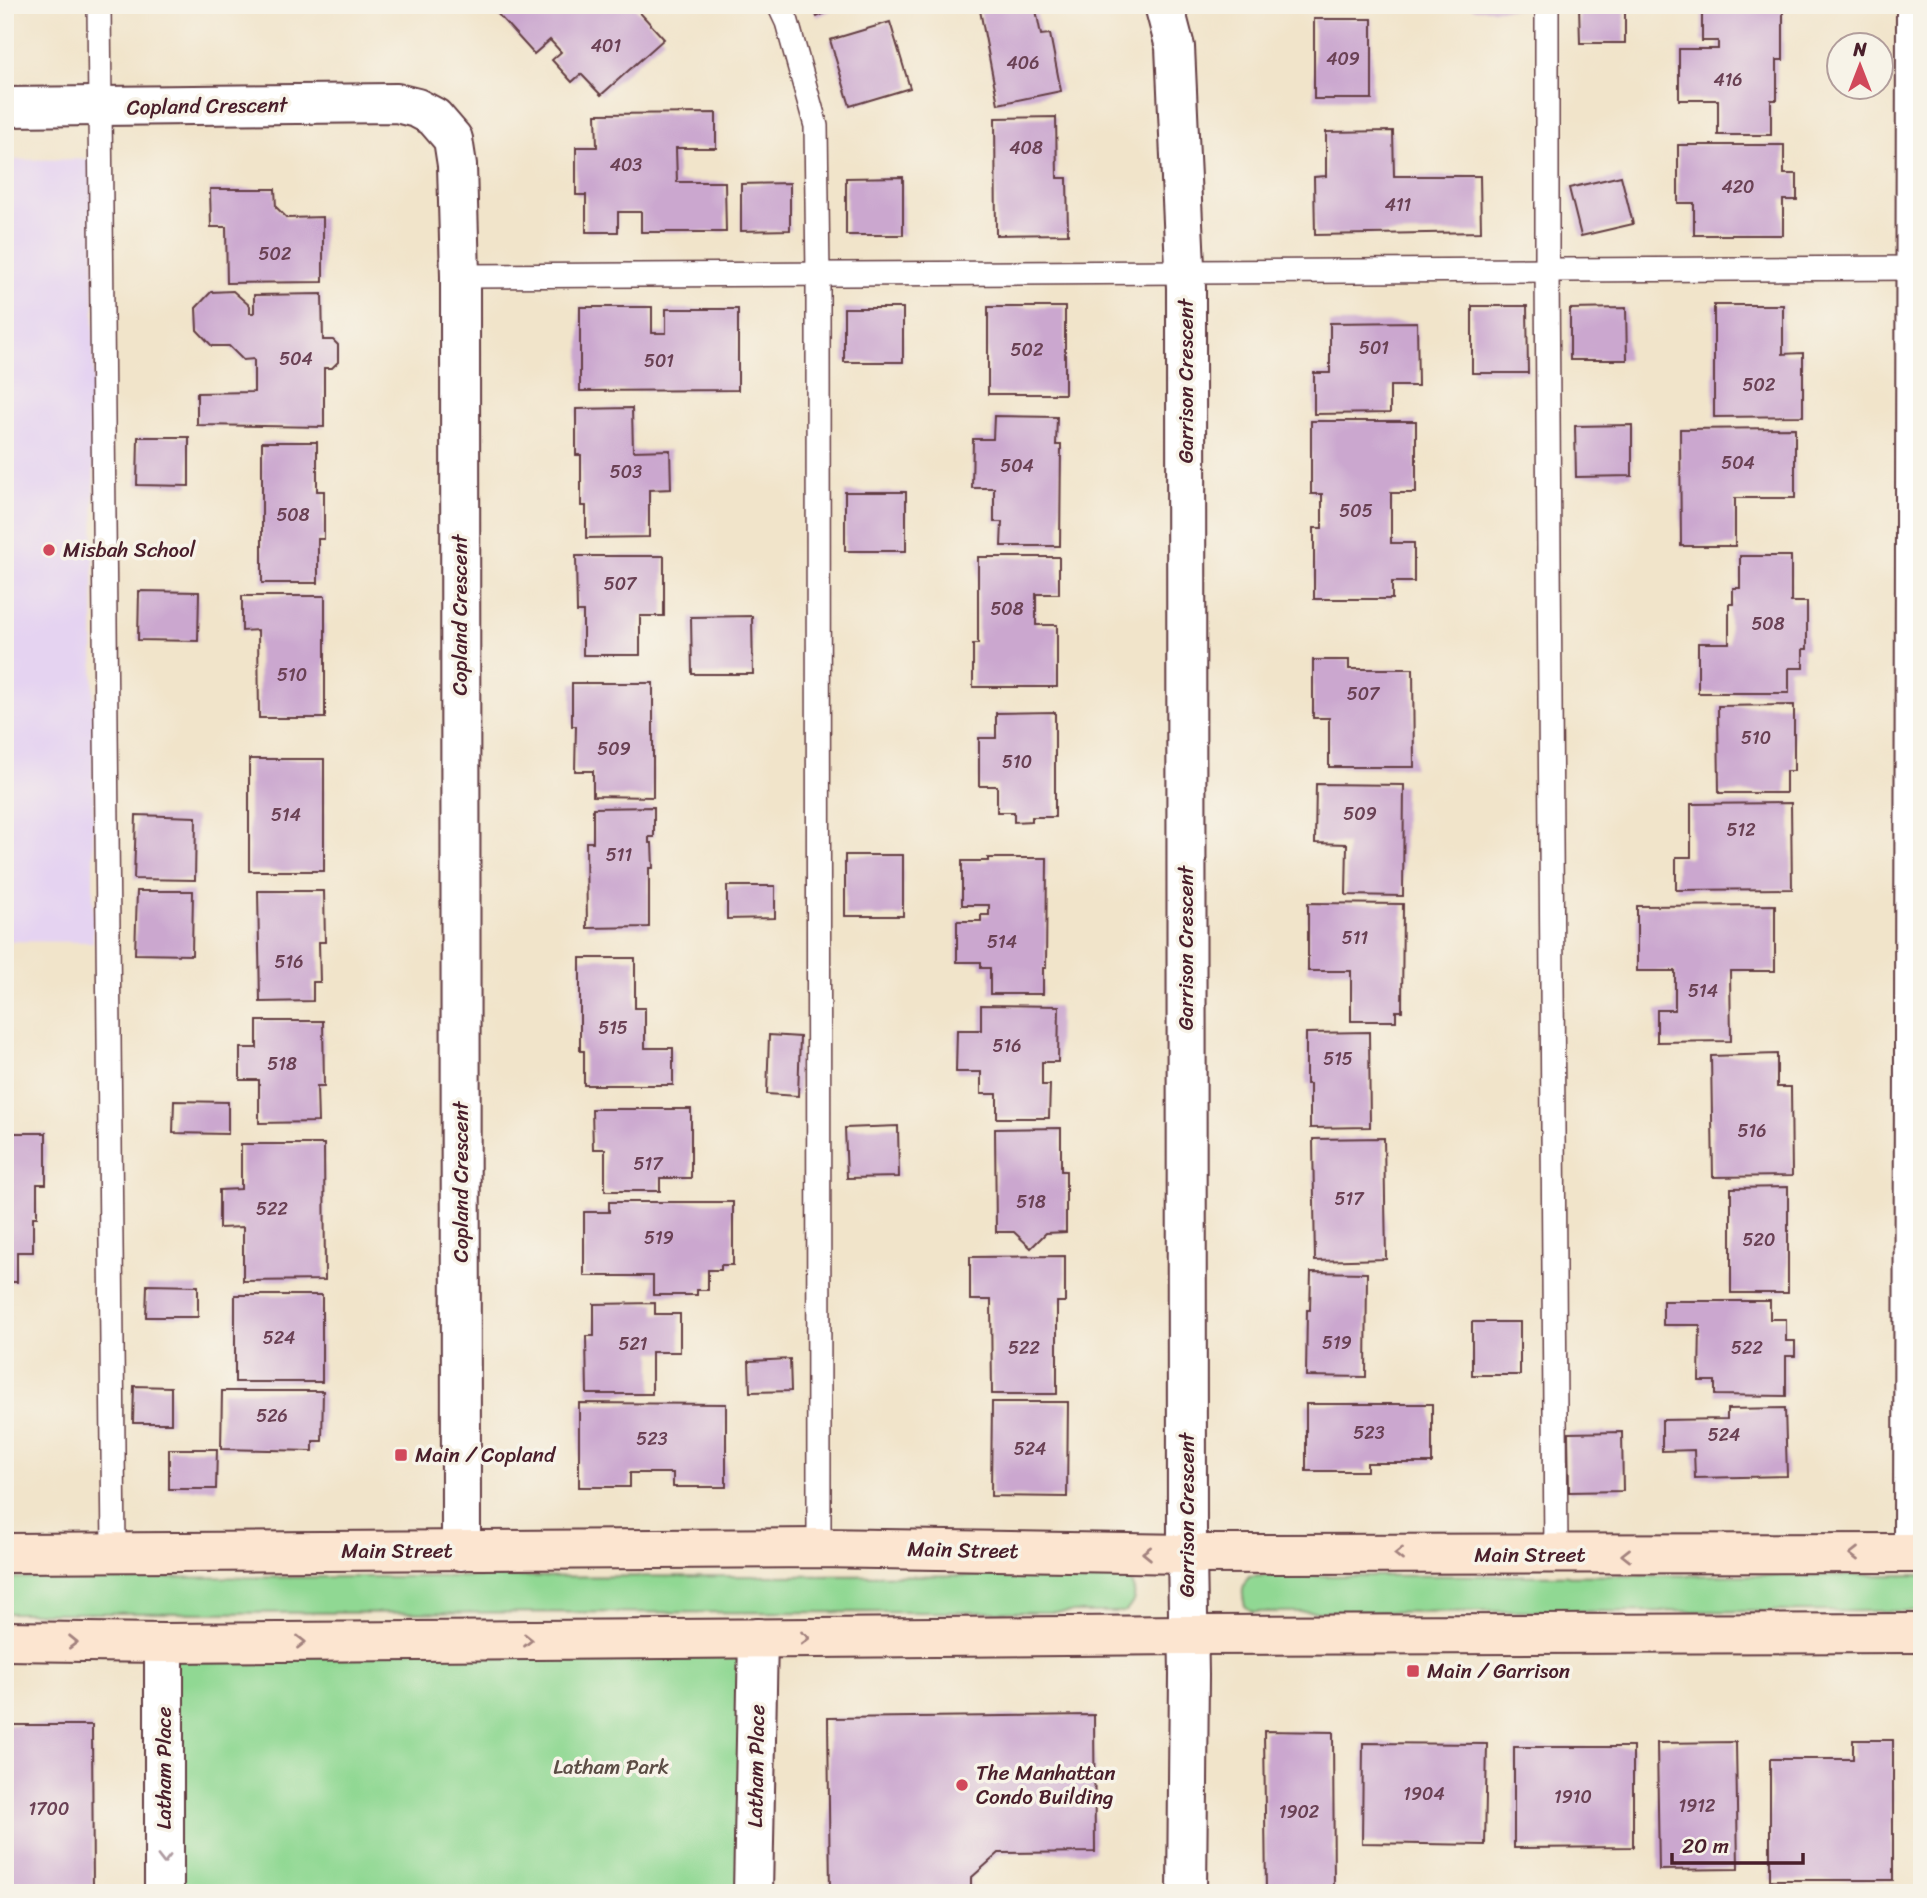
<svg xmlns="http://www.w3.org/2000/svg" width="1927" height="1898" viewBox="0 0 1927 1898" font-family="Sriracha,sans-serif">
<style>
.built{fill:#e5d3f1}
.green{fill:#90d893;stroke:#6d7c5f;stroke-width:2}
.building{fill:#cba7cf}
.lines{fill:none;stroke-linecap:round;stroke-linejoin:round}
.lane-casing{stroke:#633d43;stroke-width:26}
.street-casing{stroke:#633d43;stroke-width:42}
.secondary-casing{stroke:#633d43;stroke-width:42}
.lane{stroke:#fff;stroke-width:23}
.street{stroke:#fff;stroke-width:38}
.secondary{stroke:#fce5d0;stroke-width:38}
.oneway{stroke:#a3827e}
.oneway2{stroke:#ae9aa0}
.poi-dot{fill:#d1495b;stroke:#f7f3e8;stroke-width:2.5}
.labels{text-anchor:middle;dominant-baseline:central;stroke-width:7;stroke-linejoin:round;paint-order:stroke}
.number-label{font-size:18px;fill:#6a4154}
.street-label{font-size:21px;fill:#4a1f2b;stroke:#f7f3e8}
.poi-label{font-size:21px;fill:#4a1f2b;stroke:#f7f3e8;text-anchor:start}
.park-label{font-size:21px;fill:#5c4d45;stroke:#f7f3e8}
</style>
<rect width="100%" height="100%" fill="#f7f3e8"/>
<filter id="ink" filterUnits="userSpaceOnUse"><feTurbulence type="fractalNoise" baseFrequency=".0143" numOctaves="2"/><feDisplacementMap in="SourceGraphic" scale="14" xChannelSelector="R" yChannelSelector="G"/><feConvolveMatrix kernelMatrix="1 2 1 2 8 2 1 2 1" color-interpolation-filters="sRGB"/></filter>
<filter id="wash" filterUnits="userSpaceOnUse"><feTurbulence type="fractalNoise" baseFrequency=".00686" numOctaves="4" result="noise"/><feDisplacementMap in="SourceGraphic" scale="28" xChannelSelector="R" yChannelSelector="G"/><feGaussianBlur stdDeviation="1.57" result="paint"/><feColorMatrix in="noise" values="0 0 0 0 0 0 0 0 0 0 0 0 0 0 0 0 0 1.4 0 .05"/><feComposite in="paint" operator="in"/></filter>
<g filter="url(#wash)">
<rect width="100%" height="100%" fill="#f1e4ca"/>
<path class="built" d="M94,159L93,942L5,941V160Z"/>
<g class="green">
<path d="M1122,1575C1131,1579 1137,1591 1133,1601C1132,1605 1128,1608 1126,1612L5,1613V1578Z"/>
<path d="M1922,1575V1611L1253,1612L1245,1606C1242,1595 1241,1586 1249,1577L1259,1576Z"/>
<path d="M758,1638L753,1893H164V1643Z"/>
</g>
<g id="blocks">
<g class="building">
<path d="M495,5H633L664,39L601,95L581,74L572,82L552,60L561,52L550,40L534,54L495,11L498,8Z"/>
<path d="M812,5H842L817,17Z"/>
<path d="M979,5H1035L1041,35L1050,34L1061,91L998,104Z"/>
<rect x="1472" y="5" width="51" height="4"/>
<path d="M1579,5H1625V43H1580Z"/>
<path d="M1702,5H1783V60H1777V100H1771V135H1718V100H1679V49H1718V41H1702Z"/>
<rect x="1314" y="19" width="58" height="80"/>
<path d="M890,22L910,88L850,106L830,40Z"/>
<path d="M716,113V148H676L677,182H725L726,232H641V212H618V232H586V195H576V147H597L596,114Z"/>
<path d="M1056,117L1057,178H1067L1068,234L996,235L995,118Z"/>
<path d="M1393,131L1394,176H1480L1481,232L1315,235L1314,177L1326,176V132Z"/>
<path d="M1678,145H1784V174H1797V200H1783V235H1694V203H1678Z"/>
<path d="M1621,176L1633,224L1581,236L1569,188Z"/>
<path d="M903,177V235H846V178Z"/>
<path d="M790,183V230L741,231V184Z"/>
<path d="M210,189H275L276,207L287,218L323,217V282L227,283L226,227H211Z"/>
<path d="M233,291L250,306V313H254V295L322,294L323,340H333L338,345V362L332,368H324V427L197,425V393L254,392V359L243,360L229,346H212L197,330L196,308L211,292Z"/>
<path d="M1714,305H1783V354L1803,353V416L1714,417Z"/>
<path d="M1472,306H1527L1528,373H1472Z"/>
<path d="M580,307H652V333H666V309H738V390L580,391Z"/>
<rect x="988" y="307" width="77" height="87"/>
<rect x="844" y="308" width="59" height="54"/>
<path d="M1626,308L1627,360H1570V309Z"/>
<path d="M1417,322L1418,386H1390V413L1314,414V373H1330V323Z"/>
<path d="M632,408L633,451L670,450L671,489L649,490V537L586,538V506H581V455H576V409Z"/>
<path d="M994,416L1057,417L1056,445H1061L1060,546H1001L1002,522H994V488H972L973,439H993Z"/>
<path d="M1311,421H1416V493H1391V543H1414V582H1392V599H1314V528H1322V494H1311Z"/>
<path d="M1632,425V476L1576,477L1575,426Z"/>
<path d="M1795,428V498H1735V546H1681L1680,429Z"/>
<path d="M138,437H189V486L137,485Z"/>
<path d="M262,442H317V491H324V539H318V583H262Z"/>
<rect x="845" y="492" width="61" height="59"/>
<path d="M576,556H664V616H640V655H583V612H577Z"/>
<path d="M1740,556H1791V602H1807V649H1803V668H1789V693H1698V643H1729V604H1733V588H1740Z"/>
<path d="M978,557H1059V594H1036V625H1057V687H973V644H978Z"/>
<path d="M139,591L199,592L198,641L138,640Z"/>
<path d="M242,596H325V718H259L258,630L242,631Z"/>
<path d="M752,616L753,674H692L691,617Z"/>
<path d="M1313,660H1349V669H1413L1414,767H1329V718H1313Z"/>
<path d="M572,683H653V797L593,796V771H575L576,726H572Z"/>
<path d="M1794,705V771H1786V793H1719L1718,706Z"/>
<path d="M1055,712V817H1032V821L1014,822V812H997V786H979V738H996V713Z"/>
<rect x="249" y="759" width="75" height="112"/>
<path d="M1316,784L1404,785L1403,896L1346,895L1347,844L1315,843Z"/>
<path d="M1791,803L1792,889L1676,890V857H1691V804Z"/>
<path d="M654,807V837H649V843H652L653,868H649V927L587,928L586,842H593V808Z"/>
<path d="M136,815L196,817L195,880L134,879Z"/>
<rect x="845" y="855" width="58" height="61"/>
<path d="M988,858H1047L1046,968H1043V994H990V968H981V962H957V921H981V915H989V905H962V861H988Z"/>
<path d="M727,886H775V918L727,919Z"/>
<path d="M137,891H193L192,955L135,954Z"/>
<path d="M258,891H324L325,942H319L320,982H313V1001L260,1002Z"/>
<path d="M1308,903L1403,904L1402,1011H1396V1021H1351V971H1308Z"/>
<path d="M1775,905V971H1730L1731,1041L1657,1042V1010H1675V971H1637V906Z"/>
<path d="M580,958H635V1008H645V1048H673V1085H584V1051H580Z"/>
<path d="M981,1005L1059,1006L1058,1062H1042V1085H1050L1049,1118H997V1094H981V1072H956L957,1030H981Z"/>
<path d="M257,1021H323L324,1086H317L318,1122L259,1123V1080H240V1048H257Z"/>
<path d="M1369,1032L1370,1127L1310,1128V1084H1306V1033Z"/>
<path d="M769,1035L800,1037L798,1096L767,1094Z"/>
<path d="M1777,1054V1087H1791L1792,1176L1713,1177L1711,1056Z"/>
<path d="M174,1101L228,1102V1134L173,1133Z"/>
<path d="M592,1109H691V1178H660V1191H605V1149H593Z"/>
<path d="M898,1126L899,1177L847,1178L845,1128Z"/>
<path d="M1061,1128V1171H1066V1232L1046,1233L1031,1248L1014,1232H996L995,1129Z"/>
<path d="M5,1133H46V1184H37V1217H33V1252H17V1282H5Z"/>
<path d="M1384,1138L1386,1259L1315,1261L1313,1139Z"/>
<path d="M241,1144H324L325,1280L243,1281V1227L219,1228V1190L241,1189Z"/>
<path d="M1788,1187V1293H1731V1188Z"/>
<path d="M609,1202H733V1265H721V1270H708V1290H697V1295H653V1276H584V1212H609Z"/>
<path d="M1065,1256V1302H1057V1394H992L991,1300H970V1257Z"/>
<path d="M1311,1272L1367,1273L1366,1377L1306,1376L1307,1310H1310Z"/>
<path d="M147,1285L198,1286V1317H146Z"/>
<rect x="235" y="1295" width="87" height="87"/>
<path d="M1663,1301H1770V1319H1786V1341H1795V1356H1786V1396L1715,1395V1381H1699L1700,1325H1663Z"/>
<path d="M655,1303V1314H680V1352H652V1394H587L586,1336H594V1304Z"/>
<rect x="1472" y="1322" width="48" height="53"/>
<path d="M790,1359L791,1391L750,1392L749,1361Z"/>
<path d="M134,1386L171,1387V1423H133Z"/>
<path d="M222,1391H323L322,1441H313V1451L221,1449Z"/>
<path d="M992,1402H1068L1067,1497L991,1496Z"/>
<path d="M579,1403L726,1404V1487H673V1473H630V1487H579Z"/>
<path d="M1306,1404H1432V1463H1367V1471H1306Z"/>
<path d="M1785,1408L1787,1476L1695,1478L1694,1450L1662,1451V1420L1727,1419V1409Z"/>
<path d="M1622,1432L1623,1491L1569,1492L1568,1433Z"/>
<path d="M169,1449H217L216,1489H169Z"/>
<path d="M1094,1715L1095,1852L999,1853L971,1878V1893H830L828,1718Z"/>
<path d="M5,1725H92L93,1893H5Z"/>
<path d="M1264,1731L1333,1732L1334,1893H1266Z"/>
<path d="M1853,1740H1893V1880H1770V1759H1853Z"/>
<path d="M1736,1742L1738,1869L1659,1870L1657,1743Z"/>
<path d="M1363,1743L1487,1744L1485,1845L1362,1843Z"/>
<path d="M1514,1747H1633V1847L1514,1848Z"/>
</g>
</g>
</g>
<g filter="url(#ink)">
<use href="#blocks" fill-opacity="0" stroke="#633d43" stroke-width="2"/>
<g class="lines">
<g class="lane-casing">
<g id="lane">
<path d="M99,5L114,1552"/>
<path d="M779,5L787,22L816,126L818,275L819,1548"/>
<path d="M1547,5V269L1556,1555"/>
<path d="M460,276L1922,268"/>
</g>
</g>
<g class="street-casing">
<g id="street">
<path d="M1164,5L1175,47L1186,288L1187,1554L1189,1675L1187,1893"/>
<path d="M5,107L397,103L417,108L434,117L453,139L457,165L460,276L461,1551"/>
<path d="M1913,1553L1916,5"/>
<path d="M164,1643V1893"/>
<path d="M753,1893L758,1638"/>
</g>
</g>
<g class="secondary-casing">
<g id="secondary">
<path d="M5,1553L819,1548L1187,1554L1922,1553"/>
<path d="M5,1641L164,1643L1187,1635L1922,1633"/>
</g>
</g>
<use href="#lane" class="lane"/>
<use href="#street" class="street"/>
<use href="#secondary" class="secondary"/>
</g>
<defs><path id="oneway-chevron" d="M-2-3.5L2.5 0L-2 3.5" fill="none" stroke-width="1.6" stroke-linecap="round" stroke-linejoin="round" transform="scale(1.75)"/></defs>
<g class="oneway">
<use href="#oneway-chevron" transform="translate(1147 1553) rotate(-179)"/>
<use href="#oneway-chevron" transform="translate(1399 1554) rotate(-180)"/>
<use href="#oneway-chevron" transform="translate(1854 1554) rotate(180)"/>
<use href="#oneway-chevron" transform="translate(1626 1555) rotate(180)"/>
<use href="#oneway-chevron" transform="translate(805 1638)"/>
<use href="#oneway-chevron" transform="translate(528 1640)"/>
<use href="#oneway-chevron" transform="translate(73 1642) rotate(1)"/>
<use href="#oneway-chevron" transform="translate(301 1642)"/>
</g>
<use class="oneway2" href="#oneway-chevron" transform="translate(164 1859) rotate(90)"/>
</g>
<g class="poi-dot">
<circle cx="49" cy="550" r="7"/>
<rect x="394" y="1448" width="14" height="14" rx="3.5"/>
<rect x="1406" y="1664" width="14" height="14" rx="3.5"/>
<circle cx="962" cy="1785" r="7"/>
</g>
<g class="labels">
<g class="number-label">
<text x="606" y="46">401</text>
<text x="1343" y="59">409</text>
<text x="1023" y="63">406</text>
<text x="1728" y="80">416</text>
<text x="1026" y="148">408</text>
<text x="626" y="165">403</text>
<text x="1738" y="187">420</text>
<text x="1398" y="205">411</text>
<text x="275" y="254">502</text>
<text x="1374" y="348">501</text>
<text x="1027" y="350">502</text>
<text x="296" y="359">504</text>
<text x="659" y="361">501</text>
<text x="1759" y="385">502</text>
<text x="1738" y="463">504</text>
<text x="1017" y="466">504</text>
<text x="626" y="472">503</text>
<text x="1356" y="511">505</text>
<text x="293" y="515">508</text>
<text x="620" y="584">507</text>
<text x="1007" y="609">508</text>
<text x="1768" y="624">508</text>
<text x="292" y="675">510</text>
<text x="1363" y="694">507</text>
<text x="1756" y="738">510</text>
<text x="614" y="749">509</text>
<text x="1017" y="762">510</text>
<text x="1360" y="814">509</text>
<text x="286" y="815">514</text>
<text x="1741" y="830">512</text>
<text x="619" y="855">511</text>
<text x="1355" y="938">511</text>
<text x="1002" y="942">514</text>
<text x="289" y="962">516</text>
<text x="1703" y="991">514</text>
<text x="613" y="1028">515</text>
<text x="1007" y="1046">516</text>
<text x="1338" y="1059">515</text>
<text x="282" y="1064">518</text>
<text x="1752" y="1131">516</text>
<text x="648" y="1164">517</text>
<text x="1349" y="1199">517</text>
<text x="1031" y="1202">518</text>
<text x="272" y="1209">522</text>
<text x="659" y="1238">519</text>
<text x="1759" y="1240">520</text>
<text x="279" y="1338">524</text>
<text x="1337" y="1343">519</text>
<text x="633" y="1344">521</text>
<text x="1024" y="1348">522</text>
<text x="1747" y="1348">522</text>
<text x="272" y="1416">526</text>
<text x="1369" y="1433">523</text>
<text x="1724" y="1435">524</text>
<text x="652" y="1439">523</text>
<text x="1030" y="1449">524</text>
<text x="1424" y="1794">1904</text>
<text x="1573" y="1797">1910</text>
<text x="1697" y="1806">1912</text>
<text x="49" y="1809">1700</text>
<text x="1299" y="1812">1902</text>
</g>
<g class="street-label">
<text transform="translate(207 106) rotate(-1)">Copland Crescent</text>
<text transform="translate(1186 381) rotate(-90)">Garrison Crescent</text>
<text transform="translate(460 615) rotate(-90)">Copland Crescent</text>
<text transform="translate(1186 948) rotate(-90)">Garrison Crescent</text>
<text transform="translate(461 1182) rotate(-90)">Copland Crescent</text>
<text transform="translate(1187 1515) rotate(-90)">Garrison Crescent</text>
<text transform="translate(963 1550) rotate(1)">Main Street</text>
<text x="397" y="1551">Main Street</text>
<text x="1530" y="1555">Main Street</text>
<text transform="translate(756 1766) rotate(-89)">Latham Place</text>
<text transform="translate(164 1768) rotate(-90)">Latham Place</text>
</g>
<g class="poi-label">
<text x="63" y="550">Misbah School</text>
<text x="415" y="1455">Main / Copland</text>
<text x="1427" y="1671">Main / Garrison</text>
<text x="976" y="1773">The Manhattan<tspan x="976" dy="24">Condo Building</tspan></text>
</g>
<g class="park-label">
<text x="611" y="1767">Latham Park</text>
</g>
</g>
<rect width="1927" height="1898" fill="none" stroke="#f7f3e8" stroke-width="28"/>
<g transform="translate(1860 66)"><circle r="33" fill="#f7f3e8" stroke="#b29e9c" stroke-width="2"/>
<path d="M0-5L12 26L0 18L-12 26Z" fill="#d1495b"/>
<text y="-10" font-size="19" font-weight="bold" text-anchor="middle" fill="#4a1f2b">N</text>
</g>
<path d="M1672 1853v10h131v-10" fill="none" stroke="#4a1f2b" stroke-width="3.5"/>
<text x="1682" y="1853" font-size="21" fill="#4a1f2b" stroke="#f7f3e8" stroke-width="5" paint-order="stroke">20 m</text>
</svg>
